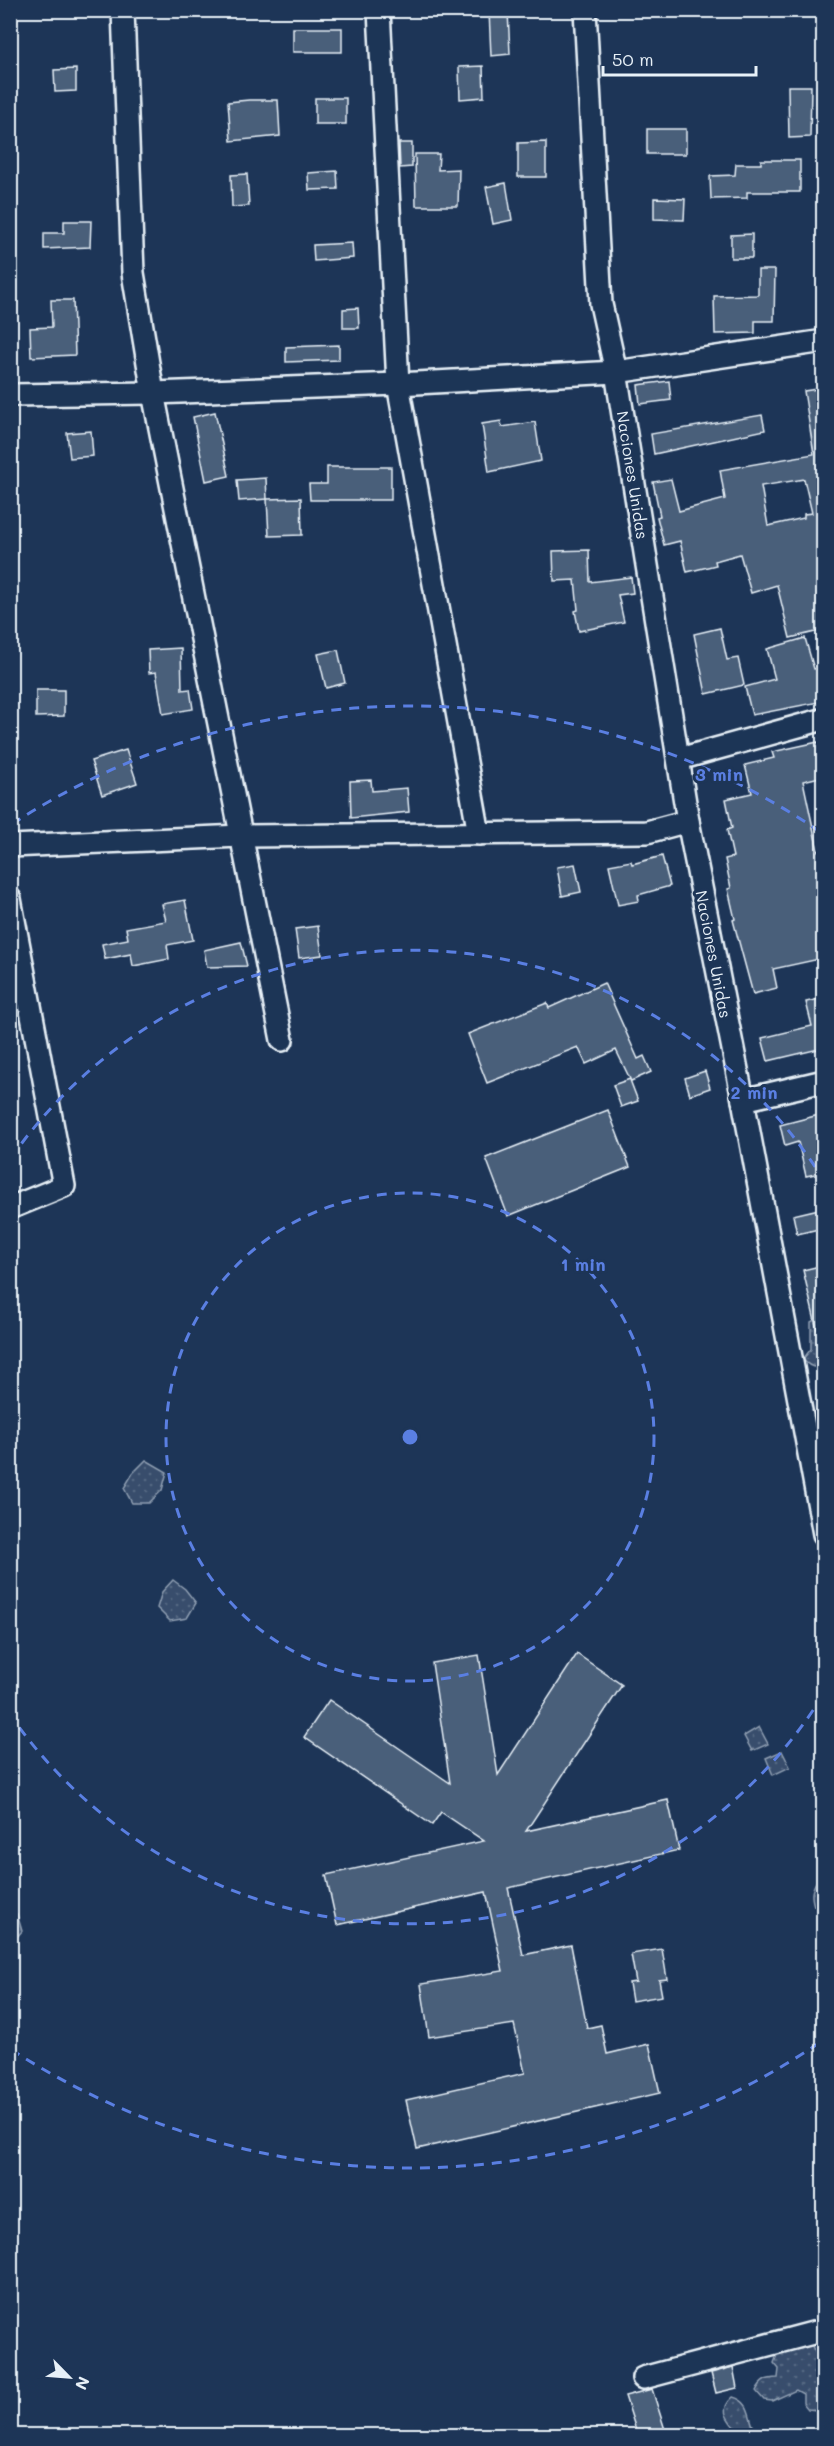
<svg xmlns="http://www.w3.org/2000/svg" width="834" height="2446" viewBox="0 0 834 2446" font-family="Mali,sans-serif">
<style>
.grass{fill:url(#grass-dots);stroke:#909fb2;stroke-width:1.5}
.building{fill:#495e7a;stroke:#e8f1f8;stroke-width:1.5;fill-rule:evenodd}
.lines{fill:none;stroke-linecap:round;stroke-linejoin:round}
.street-casing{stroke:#e8f1f8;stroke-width:26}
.street{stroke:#1d3557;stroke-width:21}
.ring{fill:none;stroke:#5a7fe2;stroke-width:3;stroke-dasharray:10 8}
.labels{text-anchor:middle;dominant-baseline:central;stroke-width:6;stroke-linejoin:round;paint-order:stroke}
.street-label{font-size:16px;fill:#e8f1f8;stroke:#1d3557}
.centre{fill:#5a7fe2;stroke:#1d3557;stroke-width:3}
.ring-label{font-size:18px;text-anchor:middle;font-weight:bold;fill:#5a7fe2;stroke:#1d3557;stroke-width:6;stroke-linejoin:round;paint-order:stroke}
</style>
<defs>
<pattern id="grass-dots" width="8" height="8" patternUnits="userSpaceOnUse" patternTransform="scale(1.5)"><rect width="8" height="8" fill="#374d6c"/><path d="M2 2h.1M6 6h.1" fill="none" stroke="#546782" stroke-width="1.8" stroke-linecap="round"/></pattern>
</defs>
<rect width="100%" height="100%" fill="#1d3557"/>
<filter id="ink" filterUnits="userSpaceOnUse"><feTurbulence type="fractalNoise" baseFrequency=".0167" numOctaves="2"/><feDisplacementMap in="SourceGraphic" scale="12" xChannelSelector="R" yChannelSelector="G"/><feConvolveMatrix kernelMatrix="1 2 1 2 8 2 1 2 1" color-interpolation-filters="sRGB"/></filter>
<g filter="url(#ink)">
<g class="grass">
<path d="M818,1318L823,1323V1366C815,1369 808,1366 803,1359L811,1349V1322Z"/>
<path d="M146,1460L167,1472L162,1490L149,1503H132L124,1488L133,1473Z"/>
<path d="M173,1580L185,1589L196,1603L187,1618L170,1621L157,1608L162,1592Z"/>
<path d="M759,1727L768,1744L752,1751L744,1736Z"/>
<path d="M782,1751L790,1767L773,1775L766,1758Z"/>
<path d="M816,1882H823V1906H814C811,1896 811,1891 816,1882Z"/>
<path d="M17,1914L22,1931L11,1944V1916Z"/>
<path d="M806,2338L811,2344L819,2360L823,2361V2429L820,2426L817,2410L808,2409L803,2403V2394L796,2390L772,2401L764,2400L756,2391C761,2381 766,2378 778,2378L779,2369L774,2363L777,2355L775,2346Z"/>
<path d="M733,2397C755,2403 746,2424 759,2435H740C731,2421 716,2412 733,2397Z"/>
</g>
<g class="building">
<path d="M489,11H508L510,54L491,56Z"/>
<rect x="293" y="28" width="49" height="24"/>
<path d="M483,66L484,97L460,99L459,67Z"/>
<path d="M76,69V91L55,92L54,70Z"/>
<path d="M788,86H811L810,137L789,138Z"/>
<rect x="315" y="98" width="31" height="26"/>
<path d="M249,100H278L280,136L231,141L228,102Z"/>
<rect x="647" y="129" width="39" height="25"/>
<path d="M546,142V177H518V143Z"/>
<path d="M399,143H412V167L400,168Z"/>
<path d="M415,154H439L438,170L459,169L458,206H416Z"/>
<path d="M761,160H800V192H747V198L711,199L710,176L735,175L736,164H761Z"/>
<path d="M337,171L338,189L309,190L308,173Z"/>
<path d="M247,174L249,206L232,207L231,175Z"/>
<path d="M506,183L512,220L493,224L486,187Z"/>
<path d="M654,198L685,199L684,220L654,219Z"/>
<path d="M64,221H91L90,247L44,249V233H64Z"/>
<path d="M752,234V258H731V235Z"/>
<path d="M352,243L353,258L314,261L313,245Z"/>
<path d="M758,270H775L774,321H755V333L715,334L714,296L758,295Z"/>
<path d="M51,300H73L75,355L31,357L30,328L52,327Z"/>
<path d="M358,308L359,328H343V309Z"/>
<path d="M339,345V360L286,362V347Z"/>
<path d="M669,381L671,400L640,404L638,385Z"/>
<path d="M824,388V630L790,638L777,585L751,593L740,554L715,561L716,565L687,572L680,541L664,545L657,517L660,516L653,482L671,479L679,511L725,499L720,470L814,454L804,391ZM804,479L812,513L804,514V518L768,526L761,486Z"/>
<path d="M215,412L229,476L206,481L193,417Z"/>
<path d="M762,415L765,430L654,454L651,434Z"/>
<path d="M501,421L502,427L535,422L541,461L489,472L482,424Z"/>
<path d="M91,431L93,456L70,458L67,433Z"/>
<path d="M327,467H391V500H310L309,484H327Z"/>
<path d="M266,478L267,499L239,501L237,480Z"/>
<path d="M301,498L302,535L269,536L267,499Z"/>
<path d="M589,550L590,582L631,577L633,593L618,595L624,622L579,631L575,611L578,610L575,580L554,581L553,551Z"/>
<path d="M720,628L727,660L738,658L744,685L706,694L694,634Z"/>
<path d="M805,638L814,669L821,668L824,701L752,715L745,687L775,679L767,649Z"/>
<path d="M181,648L182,690L190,689L193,709L163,714L156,672L149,673L148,650Z"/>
<path d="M338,650L345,683L326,688L318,654Z"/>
<path d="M36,690H64V716L36,717Z"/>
<path d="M818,742L824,776L803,781L818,851L824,850V958L773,969L777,988L753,994L733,920L735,919L728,889L731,888L725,859L733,857L727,830L732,828L726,799L752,793L745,765L774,758L772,752Z"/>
<path d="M126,750L137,783L102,795L91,761Z"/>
<path d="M371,780L372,791L407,788L409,812L351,818L350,781Z"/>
<path d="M662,856L670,886L638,895L639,901L618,905L609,865L631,861L632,864Z"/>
<path d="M575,864L581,892L562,896L557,867Z"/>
<path d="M185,900L193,940L167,945L169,959L133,966L131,954L105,959L102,944L128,939L126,928L166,921L162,904Z"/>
<path d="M318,926L322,955L299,958L295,929Z"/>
<path d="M241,942L247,966L207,967L204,950Z"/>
<path d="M604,983L638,1059L644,1056L651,1072L631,1081L630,1080L638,1101L621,1107L613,1085L630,1079L616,1050L586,1064L578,1047L487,1083L468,1034L547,1003L549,1008Z"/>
<path d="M824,998L823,1048L768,1061L762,1038L812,1026L806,1002Z"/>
<path d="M705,1071L710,1088L690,1095L685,1078Z"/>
<path d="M608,1110L630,1167L508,1216L486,1158Z"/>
<path d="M819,1115L824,1135V1172L806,1176L798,1142L785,1146L780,1125Z"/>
<path d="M819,1209L823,1228L797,1234L793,1215Z"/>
<path d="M824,1265V1329L817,1330L803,1270Z"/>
<path d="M577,1654L622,1685L526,1831L668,1800L679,1850L508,1888L523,1955L571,1945L587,2028L601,2025L607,2054L649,2044L660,2093L417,2149L406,2100L525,2073L514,2024L429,2037L421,1984L503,1971L486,1892L337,1925L326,1875L484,1841L441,1812L432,1825L304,1737L329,1700L450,1783L432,1663L479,1655L498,1775Z"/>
<path d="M662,1949L667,1979L659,1980L662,1996L632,2001L629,1983L636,1982L631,1954Z"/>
<path d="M733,2367L737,2388L716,2393L711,2373Z"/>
<path d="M652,2389L667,2436H638L625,2396Z"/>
</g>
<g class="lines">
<g class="street-casing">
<g id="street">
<path d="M123,10L133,273L153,393L282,1040"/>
<path d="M379,10L398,384L479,834"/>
<path d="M585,10L601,304L616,372L688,821L743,1100L824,1534"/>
<path d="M10,395L153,393L398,384L616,372L824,341"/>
<path d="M679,759L824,719"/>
<path d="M10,846L241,836L647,832L688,821"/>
<path d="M10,899L64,1186L10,1208"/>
<path d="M743,1100L824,1081"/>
<path d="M643,2378L824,2330"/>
</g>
</g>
<use href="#street" class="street"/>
</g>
</g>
<g class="ring">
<circle cx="410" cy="1437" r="244"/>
<path d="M823 1695A487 487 0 0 1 11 1716M11 1158A487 487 0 0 1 823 1179"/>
<path d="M819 2043A731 731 0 0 1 12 2050M12 824A731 731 0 0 1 819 831"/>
</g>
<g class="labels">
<g class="street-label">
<text transform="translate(633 475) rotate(81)">Naciones Unidas</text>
<text transform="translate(714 954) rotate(79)">Naciones Unidas</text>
</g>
</g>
<circle cx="410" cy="1437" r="9" class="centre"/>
<g class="ring-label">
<text x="719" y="781">3 min</text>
<text x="754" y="1099">2 min</text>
<text x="583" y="1271">1 min</text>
</g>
<rect width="834" height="2446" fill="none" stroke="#1d3557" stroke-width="36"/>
<rect x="18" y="18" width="798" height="2410" fill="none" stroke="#e8f1f8" stroke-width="2" filter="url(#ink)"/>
<g transform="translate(69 2377) rotate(115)" stroke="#1d3557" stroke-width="4.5" paint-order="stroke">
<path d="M0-4.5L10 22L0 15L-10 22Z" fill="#e8f1f8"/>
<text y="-9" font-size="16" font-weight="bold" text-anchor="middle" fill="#e8f1f8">N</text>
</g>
<path d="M603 66v9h153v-9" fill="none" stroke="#e8f1f8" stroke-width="3"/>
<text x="612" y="66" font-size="18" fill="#e8f1f8" stroke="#1d3557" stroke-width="4.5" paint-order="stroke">50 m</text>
</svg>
